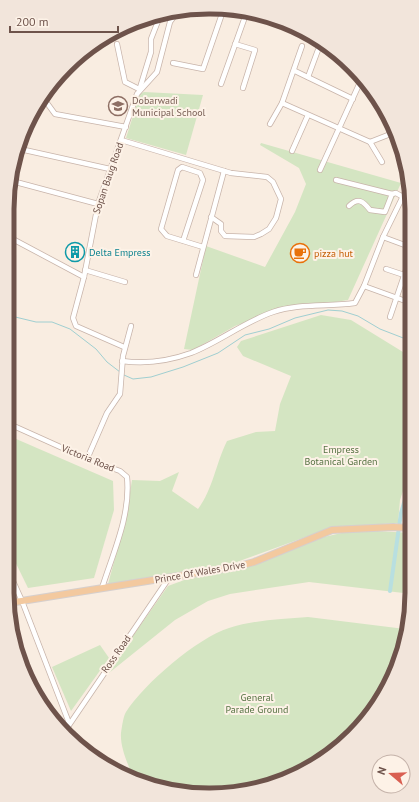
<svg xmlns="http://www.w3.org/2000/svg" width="419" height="802" viewBox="0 0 419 802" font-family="'PT Sans',sans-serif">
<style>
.green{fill:#d4e5c2}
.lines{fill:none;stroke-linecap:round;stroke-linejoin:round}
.stream{stroke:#a0cfd1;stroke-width:1}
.canal{stroke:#b8dfe0;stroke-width:4}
.minor-casing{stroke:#c8b4aa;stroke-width:6}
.major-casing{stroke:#d6cfcd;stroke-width:8}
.minor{stroke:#fff;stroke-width:4.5}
.major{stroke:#f3c99f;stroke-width:6}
.labels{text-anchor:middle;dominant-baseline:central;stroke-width:4;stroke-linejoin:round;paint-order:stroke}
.education-label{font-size:10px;fill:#785e54;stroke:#fdf2e7;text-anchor:start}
.street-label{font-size:10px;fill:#6e534b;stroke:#fdf2e7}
.culture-label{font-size:10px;fill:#0d838f;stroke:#fdf2e7;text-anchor:start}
.food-label{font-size:10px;fill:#c56008;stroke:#fdf2e7;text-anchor:start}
.park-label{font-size:10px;fill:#577344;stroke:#fdf2e7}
.rim{fill:none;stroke:#6e534b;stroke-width:5}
</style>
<rect width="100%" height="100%" fill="#f9ede1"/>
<g class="green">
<path d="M144,92L203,95L186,155L126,138L140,94Z"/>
<path d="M261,143L401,183L348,300L273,312L235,326L193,350L184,349L206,246L265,267L295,212L306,184L299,168L260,145Z"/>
<path d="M321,315L351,320L403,352L411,355V467L400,500L398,523L333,527L234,563L108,584L126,518L132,480L160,481L179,472L172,491L198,509C213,489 216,463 227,441L256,432L275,431L280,404L291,376L243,356L237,347L241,341Z"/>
<path d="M7,435L113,481L114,510L94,578L28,588L7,545Z"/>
<path d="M377,531L411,533L412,594L309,582L230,594L208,601L175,620L104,677L168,586L187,579L227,571L324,537L346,532Z"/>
<path d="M308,617L405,629L391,682L353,736L299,774L223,795L157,788L133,777C128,764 120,748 121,733C122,727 123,717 126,712C144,684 197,638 229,628C254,620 282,619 308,617Z"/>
<path d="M100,645L109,658L71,711L52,667Z"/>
</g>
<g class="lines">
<g class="stream">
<path d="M7,315L36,322H52L70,329L96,349L107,362L120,372"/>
<path d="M124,375L133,379L151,377L183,367L218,353L245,335L269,329L295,318L328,310L342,311L358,316L380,329L411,341"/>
</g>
<path class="canal" d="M390,591L401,513L411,479"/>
<g class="minor-casing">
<g id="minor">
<path d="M117,44L125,82L139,89"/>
<path d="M235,44L255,50L243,88"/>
<path d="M173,63L203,69L224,8"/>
<path d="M295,71L353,99"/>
<path d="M308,77L318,50"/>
<path d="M361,77L401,147"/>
<path d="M221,84L246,14"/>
<path d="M139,91L151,52V39L160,16"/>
<path d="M44,99L55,114L126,127"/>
<path d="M282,103L370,142L393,133"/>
<path d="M270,124L282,103L302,46"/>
<path d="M121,140L231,173L267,177L273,182L281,199L276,218L269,229L261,234L254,237L225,236L221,231V224L211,217"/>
<path d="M370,142L382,162"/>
<path d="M20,149L110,169"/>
<path d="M292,151L308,115"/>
<path d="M320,170L362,78"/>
<path d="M336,180L392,194L396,193L403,197"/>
<path d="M12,181L98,204"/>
<path d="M349,206C358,197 363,201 370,210L385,212L392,194"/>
<path d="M7,236L84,277"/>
<path d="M383,237L410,247"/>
<path d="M183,241L203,180L200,173L182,167L178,170L161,229L167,236L203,247"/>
<path d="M386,269L404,275"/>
<path d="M85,270L125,282"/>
<path d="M196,275L224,171"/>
<path d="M364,286L411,303"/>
<path d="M390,317L410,258"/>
<path d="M410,333L411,330"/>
<path d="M124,347L76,326L73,318L84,277L98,204L137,94L157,72L170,22L176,14"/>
<path d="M122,361C145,364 169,361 191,353C219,342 244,322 273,312C299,303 328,307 355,303L364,286L383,237L410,182"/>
<path d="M7,423L87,459L120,471L127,477C131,515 113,553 102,588"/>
<path d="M87,459L107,413L120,394L123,356L131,326"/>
<path d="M7,568L22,601L69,723"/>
<path d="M65,731L169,578"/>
</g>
</g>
<g class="major-casing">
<path id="major" d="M9,603L235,567L254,562L332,530L393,527L411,528"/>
</g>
<use href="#minor" class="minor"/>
<use href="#major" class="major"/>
</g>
<defs>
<g id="school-ring" transform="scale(1)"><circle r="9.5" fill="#fdf2e7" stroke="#8d6e63" stroke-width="1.5"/><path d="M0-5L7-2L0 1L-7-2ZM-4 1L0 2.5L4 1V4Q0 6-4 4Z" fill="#8d6e63"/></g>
<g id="building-ring" transform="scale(1)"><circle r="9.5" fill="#fdf2e7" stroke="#0f9aa8" stroke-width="1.5"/><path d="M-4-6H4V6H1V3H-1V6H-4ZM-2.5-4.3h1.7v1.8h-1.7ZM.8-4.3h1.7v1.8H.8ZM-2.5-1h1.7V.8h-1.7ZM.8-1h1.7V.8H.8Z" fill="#0f9aa8"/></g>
<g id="cafe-ring" transform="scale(1)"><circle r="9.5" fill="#fdf2e7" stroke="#e8710a" stroke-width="1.5"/><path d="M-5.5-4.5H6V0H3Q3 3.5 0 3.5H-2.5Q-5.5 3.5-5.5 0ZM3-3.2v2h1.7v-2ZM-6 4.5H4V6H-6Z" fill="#e8710a"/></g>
</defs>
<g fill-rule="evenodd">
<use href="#school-ring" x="118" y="106"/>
<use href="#building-ring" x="75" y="252"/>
<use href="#cafe-ring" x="300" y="253"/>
</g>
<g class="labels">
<g class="education-label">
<text x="132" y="100">Dobarwadi<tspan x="132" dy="12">Municipal School</tspan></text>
</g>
<g class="street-label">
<text transform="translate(108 178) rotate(-71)">Sopan Baug Road</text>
<text transform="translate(88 458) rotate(22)">Victoria Road</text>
<text transform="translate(200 572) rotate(-10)">Prince Of Wales Drive</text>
<text transform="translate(116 654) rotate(-55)">Ross Road</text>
</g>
<g class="culture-label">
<text x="89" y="252">Delta Empress</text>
</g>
<g class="food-label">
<text x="314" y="253">pizza hut</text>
</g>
<g class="park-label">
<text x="341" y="449">Empress<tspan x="341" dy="12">Botanical Garden</tspan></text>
<text x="257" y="697">General<tspan x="257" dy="12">Parade Ground</tspan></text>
</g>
</g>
<path d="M0 0H419V802H0ZM209 14H210A195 195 0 0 1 405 209V593A195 195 0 0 1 210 788H209A195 195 0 0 1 14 593V209A195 195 0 0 1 209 14Z" fill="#f2e5db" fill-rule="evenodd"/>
<path class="rim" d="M209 14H210A195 195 0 0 1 405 209V593A195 195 0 0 1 210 788H209A195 195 0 0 1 14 593V209A195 195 0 0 1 209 14Z"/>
<g transform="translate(391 774) rotate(289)"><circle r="19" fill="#fdf2e7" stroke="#c4b2a9"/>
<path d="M0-3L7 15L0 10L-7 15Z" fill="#d95f51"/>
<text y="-6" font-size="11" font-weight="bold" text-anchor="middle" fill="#6e534b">N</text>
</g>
<path d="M10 26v6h108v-6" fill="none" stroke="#6e534b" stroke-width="2"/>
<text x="16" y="26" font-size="12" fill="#6e534b" stroke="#fdf2e7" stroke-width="3" paint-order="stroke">200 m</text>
</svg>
